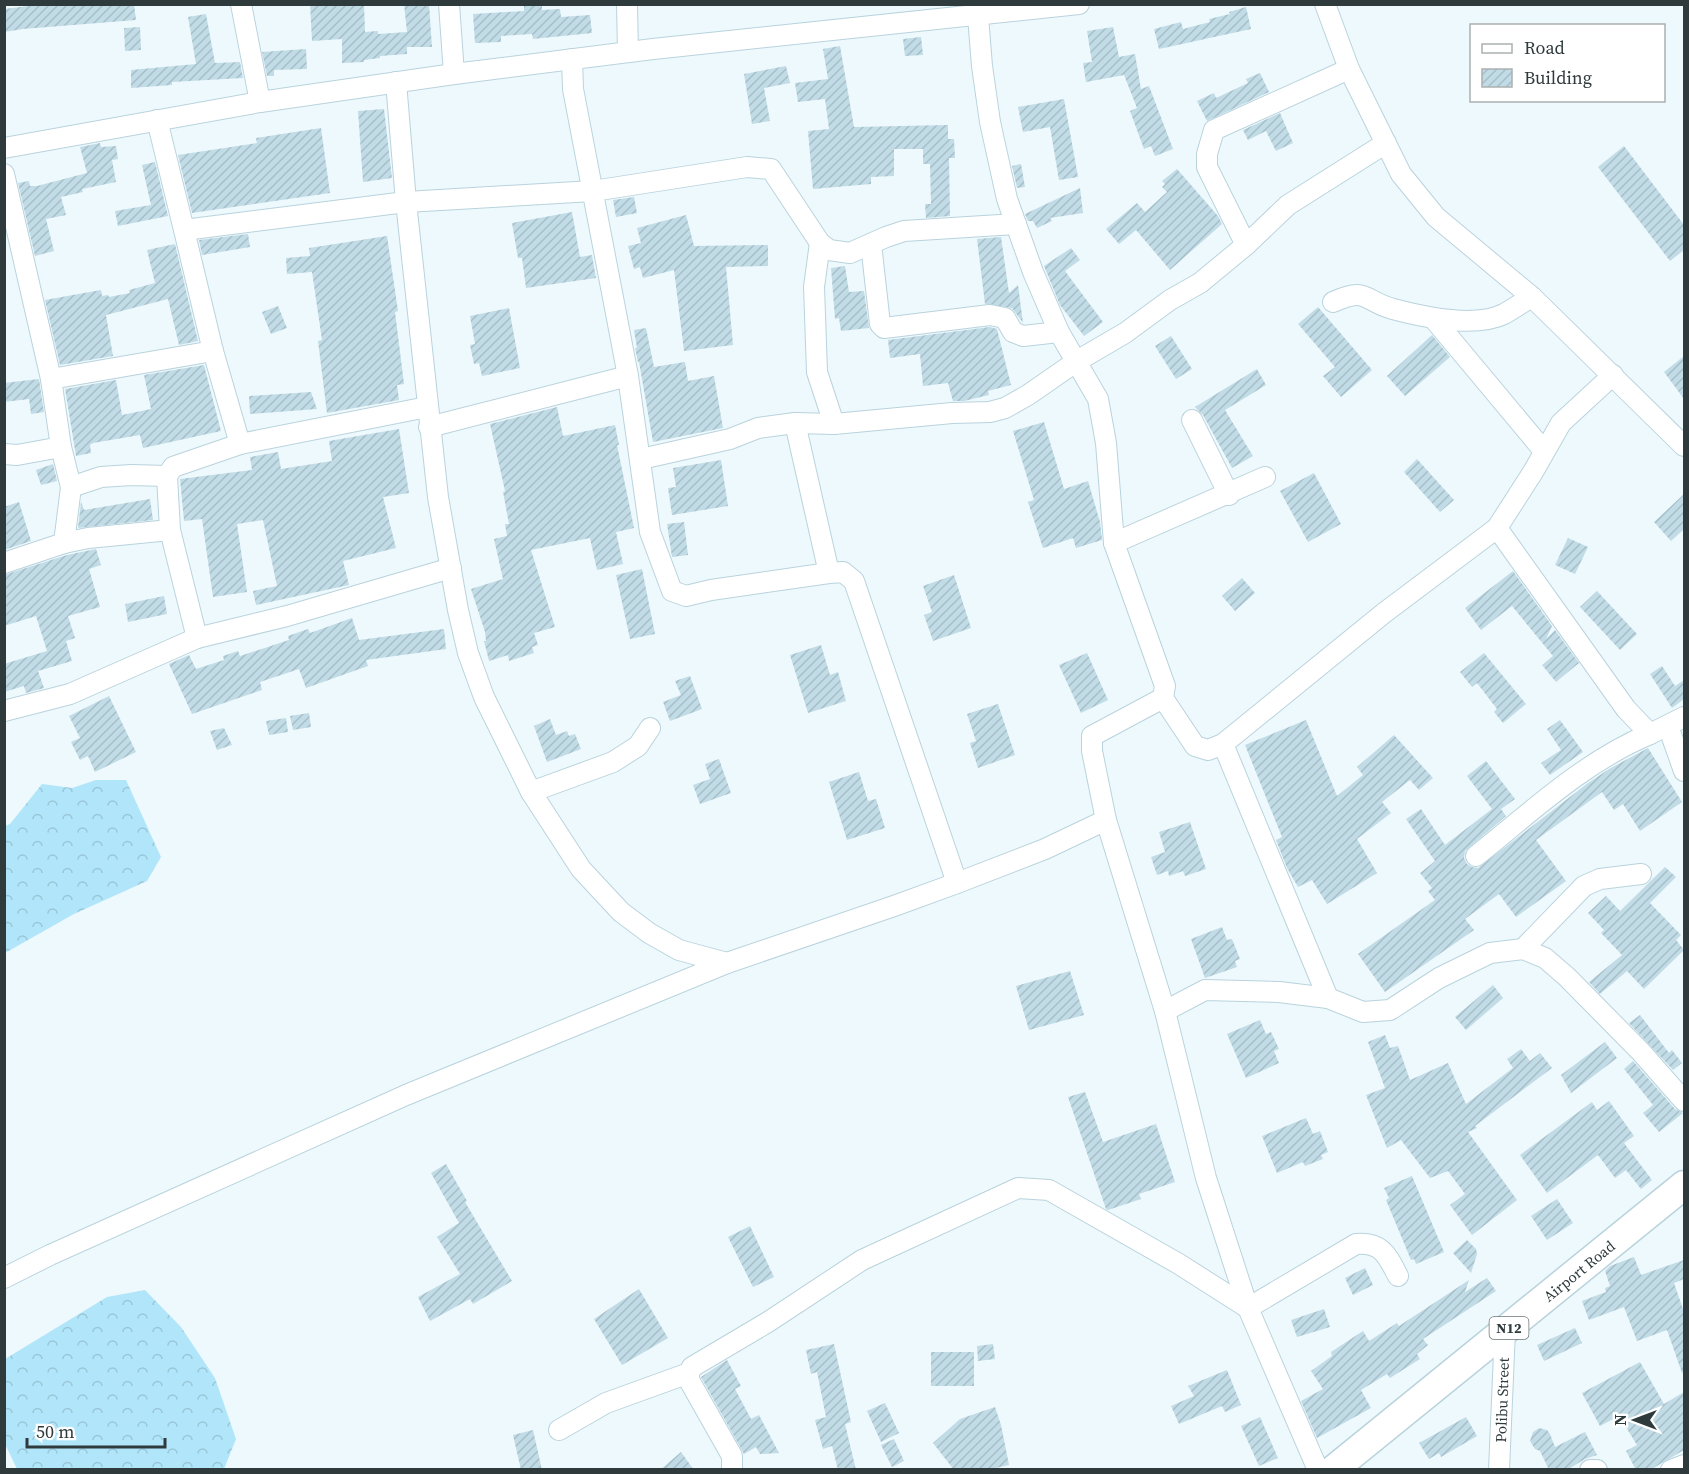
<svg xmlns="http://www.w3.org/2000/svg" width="1689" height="1474" viewBox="0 0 1689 1474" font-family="'Source Serif 4',serif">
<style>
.forest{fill:url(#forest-crowns)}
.building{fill:url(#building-hatch)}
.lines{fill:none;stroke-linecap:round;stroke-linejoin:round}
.minor-casing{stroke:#b9d3dd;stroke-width:22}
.highway-casing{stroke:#b9d3dd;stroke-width:31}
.minor{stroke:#fff;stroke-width:20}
.highway{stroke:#fff;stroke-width:28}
.labels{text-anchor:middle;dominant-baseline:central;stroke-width:4.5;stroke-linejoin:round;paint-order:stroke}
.shield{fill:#fff;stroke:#6d7577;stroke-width:1.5}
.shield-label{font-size:14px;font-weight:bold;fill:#2f3a3d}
.street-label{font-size:15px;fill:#2f3a3d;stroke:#fff}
</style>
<defs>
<pattern id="forest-crowns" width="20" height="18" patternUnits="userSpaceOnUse" patternTransform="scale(1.5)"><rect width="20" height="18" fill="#b1e6fa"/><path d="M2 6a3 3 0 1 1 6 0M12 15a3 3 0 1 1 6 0" fill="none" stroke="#99c6d7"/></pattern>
<pattern id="building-hatch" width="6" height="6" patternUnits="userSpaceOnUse" patternTransform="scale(1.5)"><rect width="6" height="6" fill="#c1dce6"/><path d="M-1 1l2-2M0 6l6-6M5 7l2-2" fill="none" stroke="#a6bec6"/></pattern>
</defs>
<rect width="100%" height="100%" fill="#eef9fd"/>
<g class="forest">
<path d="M96,780H126L161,857L147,881L74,914L5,953V826L10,824L42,784L72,788Z"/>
<path d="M145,1290L181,1327L215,1378L236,1439L224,1469H17L5,1444V1359L107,1297Z"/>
</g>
<g class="building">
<path d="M45,4H134L136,20L23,29L4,32V9Z"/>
<path d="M310,4H364L365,32L378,31V34L407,32L404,4H429L432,47H407V54L380,56V58L364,60V62L342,63V39L312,41Z"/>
<path d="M524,4H542V10L560,9L561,17L590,15L592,33L533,39L532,34L501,36V42L475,43L473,14L524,11Z"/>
<path d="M1246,7L1251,29L1159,49L1154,29L1181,22L1183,29L1210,22L1209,19L1230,14L1229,12Z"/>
<path d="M206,14L215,63L240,62L243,78L172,82V85L131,88V70L196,64L188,17Z"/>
<path d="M140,27L141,50L125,51L124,28Z"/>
<path d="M1113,27L1119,57L1135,54L1141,89L1149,86L1173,149L1155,156L1151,146L1144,149L1130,111L1137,108L1124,75L1086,82L1083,63L1092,62L1087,31Z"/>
<path d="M921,37L923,55L905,56L903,39Z"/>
<path d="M840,46L854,127L948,125V139H954L955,158H949L950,216L926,218L925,204H931L930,164H923V149H894V176L871,177V184L813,189L808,131L829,129L825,99L798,102L795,83L828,79L823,49Z"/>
<path d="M306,49L307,69L274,70V76H267L262,52Z"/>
<path d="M786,66L790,83L764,88L770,121L752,124L744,74Z"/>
<path d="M1260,73L1269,92L1207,121L1197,101L1214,93L1216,98L1248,83L1246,79Z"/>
<path d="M1064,99L1078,177L1059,180L1050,127L1023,132L1018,107Z"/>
<path d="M384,109L392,178L363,182L358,111Z"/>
<path d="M1280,113L1293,143L1276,151L1266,131L1248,140L1243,130Z"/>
<path d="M321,128L330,193L192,213L178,155L257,143L256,138Z"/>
<path d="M100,143L101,147L116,146L118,159L112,160L116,182L82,189L83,192L61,197L66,215L46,219L54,251L35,256L18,183L29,181L30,186H37L87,173L80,147Z"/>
<path d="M1624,146L1684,225V250L1670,261L1598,167Z"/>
<path d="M155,162L168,216L118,226L115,211L151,205L142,165Z"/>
<path d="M1021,164L1025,187L1017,188L1012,166Z"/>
<path d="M1177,169L1218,216L1222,224L1170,270L1136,230L1119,244L1106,229L1137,203L1145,212L1167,192L1162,187L1165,184L1162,181Z"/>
<path d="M1080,188L1083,213L1050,218L1052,221L1037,228L1033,221H1028L1025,214Z"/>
<path d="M634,197L637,213L616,217L613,200Z"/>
<path d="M572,212L580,257L592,255L596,278L526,288L522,258H518L512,223Z"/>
<path d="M686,215L694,246L768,245V266L726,267L733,345L684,351L674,270L643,278L640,267L634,269L628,246L641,243L637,228Z"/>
<path d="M248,234L250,247L202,255L199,240Z"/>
<path d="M387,236L398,311L395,312L404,384L397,385L399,400L327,413L318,341L322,340L312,272L287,274L286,258L310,256L309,248Z"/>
<path d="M1001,237L1009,293L1018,285L1023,323L1012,308L985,304L977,239Z"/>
<path d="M175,244L198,341L179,345L168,299L106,315L113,356L60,365L45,300L101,290L102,296L108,295L109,297L130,293L129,290L155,283L147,250Z"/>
<path d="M1071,248L1080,260L1065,271L1103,322L1084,336L1060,305L1044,266Z"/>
<path d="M845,266L849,292L864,291L869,328L841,331L839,318L835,319L831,268Z"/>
<path d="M278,306L287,328L271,334L262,312Z"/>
<path d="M1318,307L1372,370L1341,397L1323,376L1335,367L1298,324Z"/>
<path d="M509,308L520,368L482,376L479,363L474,364L470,345L475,344L470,316Z"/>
<path d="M990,327L997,329L1011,385L988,391L989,395L964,401H953L948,383L923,386L920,354L890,358L888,340Z"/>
<path d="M646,328L654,367L685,362L688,381L714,376L723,428L653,442L639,362H638L635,348H637L634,330Z"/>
<path d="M1432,335L1450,357L1405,396L1387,376Z"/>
<path d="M1171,336L1192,369L1176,379L1155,346Z"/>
<path d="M1684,356V399L1664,372Z"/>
<path d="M204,365L221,431L143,448L140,435L93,443L90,445L91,453L76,456L65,389L116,380L122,415L151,409L144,375Z"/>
<path d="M1257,369L1266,385L1225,410L1253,456L1232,468L1203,415L1195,407Z"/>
<path d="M39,379L44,412L31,414L29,399L4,402V383Z"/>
<path d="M311,392L317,409L250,414L249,396Z"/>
<path d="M557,407L563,436L615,425L619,445H617L634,528L616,532L623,564L597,570L590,538L531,550L555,627L534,633L538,645L532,647L534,653L509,661L508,655L489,661L484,641H486L485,632L471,589L503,579L494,539L507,536L505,524H509L503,492L505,491L490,424Z"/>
<path d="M1044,422L1064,489L1088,481L1100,522L1102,540L1076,548L1073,538L1043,548L1028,502L1034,500L1013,431Z"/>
<path d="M399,429L409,493L383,497L396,548L343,561L349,585L256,605L253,591L277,586L263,520L237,524L247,592L213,597L202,519L184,521L180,479L252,470L250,457L278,452L281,469L332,461L329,441Z"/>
<path d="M1417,459L1454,500L1440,512L1404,472Z"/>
<path d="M721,460L728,506L672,515L668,488L676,487L673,468Z"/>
<path d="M53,464L57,481L41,485L36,470Z"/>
<path d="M1314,473L1341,524L1308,542L1280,491Z"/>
<path d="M1684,494V529L1671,541L1654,522Z"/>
<path d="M150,499L153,520L78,528L81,502L84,510Z"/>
<path d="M19,502L31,541L4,550V507Z"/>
<path d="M684,522L688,555L672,557L667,524Z"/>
<path d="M1568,538L1588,547L1575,574L1555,565Z"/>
<path d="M96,549L101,565L89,569L100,607L68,616L75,638L66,641L72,661L38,671L44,688L26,693L24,686L4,692V664L47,651L36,616L4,626V575L67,555Z"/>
<path d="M642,569L655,634L630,639L616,575Z"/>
<path d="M1513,571L1552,626L1546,639L1555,630L1579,663L1556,682L1542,665L1553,656L1512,606L1481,630L1465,608Z"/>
<path d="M954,575L971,628L933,641L924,615L932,612L923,586Z"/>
<path d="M1242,578L1255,593L1235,611L1222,596Z"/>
<path d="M1597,591L1637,634L1620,650L1580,607Z"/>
<path d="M164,596L167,614L128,622L125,604Z"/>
<path d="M352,618L359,640L444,629L446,649L366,660L368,666L306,688L299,669L260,682L262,690L192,714L169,664L189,655L196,669L224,660L223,656L238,651L240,656L289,640L288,636L308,629L310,633Z"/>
<path d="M821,645L830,675L838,672L846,701L808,713L790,655Z"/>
<path d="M1087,653L1108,700L1081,713L1059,665Z"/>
<path d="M1484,653L1526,704L1503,723L1494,712L1497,709L1477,683L1472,687L1460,672Z"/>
<path d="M1662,666L1675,686L1684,680V699L1672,708L1650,674Z"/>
<path d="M690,676L702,709L670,721L663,702L681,695L675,681Z"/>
<path d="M109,696L136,752L95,772L88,756L80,760L71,742L80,738L69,716Z"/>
<path d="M998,704L1015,755L978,768L970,743L976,741L967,714Z"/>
<path d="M309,713L311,727L293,730L290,716Z"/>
<path d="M286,718L288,732L269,735L266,721Z"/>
<path d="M550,719L556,735L567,731L569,736L575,734L581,749L547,762L534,726Z"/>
<path d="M1306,720L1337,796L1363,775L1357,767L1394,735L1433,778L1419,790L1410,780L1382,802L1391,813L1357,839L1377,873L1327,904L1312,880L1298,887L1287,868L1276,840L1282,837L1245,745Z"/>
<path d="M1560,720L1583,752L1550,775L1541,763L1561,750L1547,729Z"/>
<path d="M224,728L232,745L217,750L210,731Z"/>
<path d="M1648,748L1682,802L1640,831L1623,804L1614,810L1602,792L1536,840L1566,881L1516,917L1499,894L1465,919L1474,930L1385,992L1358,954L1435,900L1428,891L1432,888L1420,873L1435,861L1406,819L1421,809L1445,845L1492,809L1467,776L1486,761L1515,799L1501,809L1506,816L1465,851L1464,858L1467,864L1472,867L1478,868L1588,783L1609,769Z"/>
<path d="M719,759L731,793L700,804L693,785L710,779L705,764Z"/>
<path d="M859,772L868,801L876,799L885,828L847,840L829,782Z"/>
<path d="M1190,822L1206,869L1185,876L1183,871L1169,876L1168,871L1157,875L1151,857L1165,852L1159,832Z"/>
<path d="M1665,867L1676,877L1650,903L1681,935L1676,940L1684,950L1644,989L1627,971L1600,994L1589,982L1622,955L1601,933L1604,930L1588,913L1606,896L1620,911Z"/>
<path d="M1222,927L1227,940L1232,939L1240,959L1235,961L1237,967L1205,978L1191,939Z"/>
<path d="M1070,971L1084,1015L1029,1030L1016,986Z"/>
<path d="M1493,985L1503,998L1466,1030L1455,1017Z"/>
<path d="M1640,1015L1669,1053L1672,1050L1682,1063L1673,1070L1629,1023Z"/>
<path d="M1260,1020L1266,1034L1271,1032L1279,1049L1274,1051L1279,1063L1246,1078L1227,1034Z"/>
<path d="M1385,1035L1390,1048L1398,1046L1410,1080L1448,1063L1466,1104L1513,1068L1507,1059L1521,1049L1530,1061L1540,1053L1552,1068L1475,1126L1477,1128L1468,1132L1517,1200L1472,1235L1450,1205L1465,1194L1448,1171L1430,1178L1401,1140L1387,1148L1366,1095L1385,1088L1368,1042Z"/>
<path d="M1605,1042L1617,1058L1571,1093L1561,1075Z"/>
<path d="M1633,1061L1675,1109L1683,1113L1659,1132L1643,1113L1653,1105L1624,1069Z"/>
<path d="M1085,1092L1103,1142L1156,1124L1175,1182L1139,1194L1141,1199L1108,1210L1106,1209L1068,1097Z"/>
<path d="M1609,1101L1634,1136L1624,1143L1652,1180L1641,1189L1626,1170L1615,1178L1598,1155L1547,1193L1520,1155L1592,1102L1597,1110Z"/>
<path d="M1306,1118L1313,1134L1320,1131L1328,1152L1321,1155L1323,1159L1305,1166L1303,1162L1277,1173L1262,1136Z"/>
<path d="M446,1164L467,1201L465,1202L512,1281L473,1304L470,1299L430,1321L418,1297L460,1274L437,1237L459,1223L431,1173Z"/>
<path d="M1412,1176L1444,1252L1416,1264L1414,1259L1411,1260L1386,1200L1389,1198L1384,1188Z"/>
<path d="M1557,1199L1573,1223L1547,1240L1531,1216Z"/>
<path d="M750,1226L774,1277L753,1287L728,1237Z"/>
<path d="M1467,1240L1476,1249L1477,1254L1471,1273L1453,1253Z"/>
<path d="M1634,1257L1641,1275L1684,1260V1279L1674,1283L1684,1312V1372L1682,1373L1667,1330L1637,1341L1624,1307L1589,1320L1582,1301L1606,1292L1605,1288L1610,1286L1605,1271L1610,1266Z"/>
<path d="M1365,1268L1373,1285L1353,1295L1345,1278Z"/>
<path d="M1487,1278L1496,1291L1423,1339L1428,1345L1417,1354L1420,1359L1390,1378L1387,1374L1361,1390L1371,1408L1317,1438L1301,1401L1323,1389L1311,1371L1332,1356L1331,1352L1363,1331L1369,1341L1397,1323L1399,1326L1469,1280L1465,1292Z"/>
<path d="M639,1289L668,1338L622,1365L594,1319Z"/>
<path d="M1324,1309L1330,1327L1297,1337L1291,1320Z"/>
<path d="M1575,1328L1582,1343L1544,1361L1537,1345Z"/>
<path d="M834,1344L851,1422L845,1424L856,1470H838L832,1446L823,1449L815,1420L826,1417L817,1372L811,1374L806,1350Z"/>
<path d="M993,1344L995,1359L978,1361L977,1346Z"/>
<rect x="931" y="1352" width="43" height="34"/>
<path d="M727,1360L741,1386L735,1389L751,1419L759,1415L779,1453L760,1454L756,1447L744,1454L701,1377Z"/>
<path d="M1640,1362L1664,1404L1684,1392V1450L1650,1470H1636L1626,1451L1637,1445L1619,1416L1600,1426L1582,1393Z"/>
<path d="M1227,1370L1241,1405L1225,1412L1222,1406L1179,1424L1171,1406L1194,1396L1188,1386Z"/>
<path d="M885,1403L899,1433L881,1442L867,1411Z"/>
<path d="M995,1407L1001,1425L1009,1465L987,1470H954L933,1443L960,1419Z"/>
<path d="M1260,1417L1278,1458L1259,1466L1241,1426Z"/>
<path d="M1466,1417L1477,1436L1441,1457L1439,1453L1429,1459L1419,1443Z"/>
<path d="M1539,1428L1547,1430L1550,1434L1555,1447L1585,1432L1597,1455L1585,1459L1567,1470H1549L1540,1451L1535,1449L1530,1441L1533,1432Z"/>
<path d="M533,1430L542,1470H521L513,1435Z"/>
<path d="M894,1439L904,1461L892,1467L881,1445Z"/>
<path d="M681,1452L694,1470H660Z"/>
</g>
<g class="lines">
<g class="minor-casing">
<g id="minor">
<path d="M241,4L260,102"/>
<path d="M449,4L454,74"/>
<path d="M627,4L628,52"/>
<path d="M977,4L982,66L990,122L1007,199L1033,272L1059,332L1098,399L1106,443L1114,543L1165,686L1163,698L1092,736V751L1106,820L1165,1011L1206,1178L1248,1308L1318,1470"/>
<path d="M1325,4L1349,69L1401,174L1436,217L1532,297L1684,446"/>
<path d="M572,59L573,89L628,376L650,532L672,591L686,596L711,590L829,573L843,572L854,581L957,883"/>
<path d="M396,82L406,202L438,497L458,610L468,653L484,697L531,792L581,869L621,912L649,933L679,950L727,963"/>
<path d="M157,120L184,230L406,202L593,191L747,167L771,169L820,243L829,250L850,253L886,237L904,231L1016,224"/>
<path d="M4,148L260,102L454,74L653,49L1079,4"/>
<path d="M4,174L51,379L61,447"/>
<path d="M184,230L213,351L240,444"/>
<path d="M820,243L814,287L817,372L834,424"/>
<path d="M871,244L880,324L884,328L990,315L1005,318L1013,332L1023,336L1059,332"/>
<path d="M1246,245L1207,167V154L1214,130L1349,69"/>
<path d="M1333,302C1368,286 1363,301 1393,309C1423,317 1475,328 1504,314C1513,309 1523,302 1532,297"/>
<path d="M1433,318L1544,451"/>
<path d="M51,379L213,351"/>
<path d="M1192,420L1229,495"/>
<path d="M795,423L829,573"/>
<path d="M429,427L628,376"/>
<path d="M4,454L17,455L61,447L71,487L101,477L131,475L167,476"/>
<path d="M641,459L730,439L758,428L795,423L834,424L952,413L990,412L1005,408L1028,395L1077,361L1125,333L1170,300L1200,283L1246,245L1288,205L1386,143"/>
<path d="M1497,528L1626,709L1650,734L1684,717"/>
<path d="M64,543L71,487"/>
<path d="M1114,543L1265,477"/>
<path d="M4,563L64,543L88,538L170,530"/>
<path d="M197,638L170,530L167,476L173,467L240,444L427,407"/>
<path d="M1163,698L1195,746L1208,750L1223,744L1384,613L1497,528L1533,472L1561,423L1613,375"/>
<path d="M4,711L70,694L197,638L287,616L451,568"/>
<path d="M1668,726L1684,771"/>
<path d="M1223,744L1328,998"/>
<path d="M531,792L613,762L638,746L650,728"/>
<path d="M1476,856C1531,812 1585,761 1650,734"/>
<path d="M1523,949L1584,886L1600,879L1641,874"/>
<path d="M1165,1011L1205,990L1279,992L1328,998L1363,1012L1390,1010L1439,978L1490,953L1523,949L1545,958L1567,977L1641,1052L1684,1101"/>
<path d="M4,1278L50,1255L406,1095L727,963L894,906L957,883L1045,849L1106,820"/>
<path d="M689,1373V1380L732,1456V1470"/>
<path d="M559,1430L606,1403L689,1373L692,1367L768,1322L862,1260L1018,1188L1049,1190L1179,1264L1248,1308L1356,1244C1382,1242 1387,1255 1398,1276"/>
<path d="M1499,1470L1505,1330"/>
<path d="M1590,1470H1597"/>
<path d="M1671,1470L1684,1465"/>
</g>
</g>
<g class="highway-casing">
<path id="highway" d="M1333,1470L1684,1185"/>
</g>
<use href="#minor" class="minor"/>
<use href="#highway" class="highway"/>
</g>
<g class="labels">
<rect class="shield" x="1489.5" y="1317" width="39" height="22" rx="4.5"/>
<g class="shield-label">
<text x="1509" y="1328">N12</text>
</g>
<g class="street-label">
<text transform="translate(1579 1271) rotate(-39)">Airport Road</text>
<text transform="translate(1502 1400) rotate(-88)">Polibu Street</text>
</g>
</g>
<rect width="1689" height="1474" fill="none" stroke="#2f3a3d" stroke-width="12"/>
<rect x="1470" y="24" width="195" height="78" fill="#ffffff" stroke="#acb0b1" stroke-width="1.5"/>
<rect x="1482" y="44" width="30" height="9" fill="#ffffff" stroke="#acb0b1" stroke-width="1.5"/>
<text x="1524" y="54" font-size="18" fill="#2f3a3d">Road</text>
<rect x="1482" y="69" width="30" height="18" fill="url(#building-hatch)" stroke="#acb0b1" stroke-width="1.5"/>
<text x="1524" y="84" font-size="18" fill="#2f3a3d">Building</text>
<g transform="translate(1635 1420) rotate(270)" stroke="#ffffff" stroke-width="4.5" paint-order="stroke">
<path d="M0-4.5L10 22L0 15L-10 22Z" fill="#2f3a3d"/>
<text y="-9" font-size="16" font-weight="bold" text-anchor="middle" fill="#2f3a3d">N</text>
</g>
<path d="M27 1438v9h138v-9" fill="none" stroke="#2f3a3d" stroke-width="3"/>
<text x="36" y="1438" font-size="18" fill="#2f3a3d" stroke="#ffffff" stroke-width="4.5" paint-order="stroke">50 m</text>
</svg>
